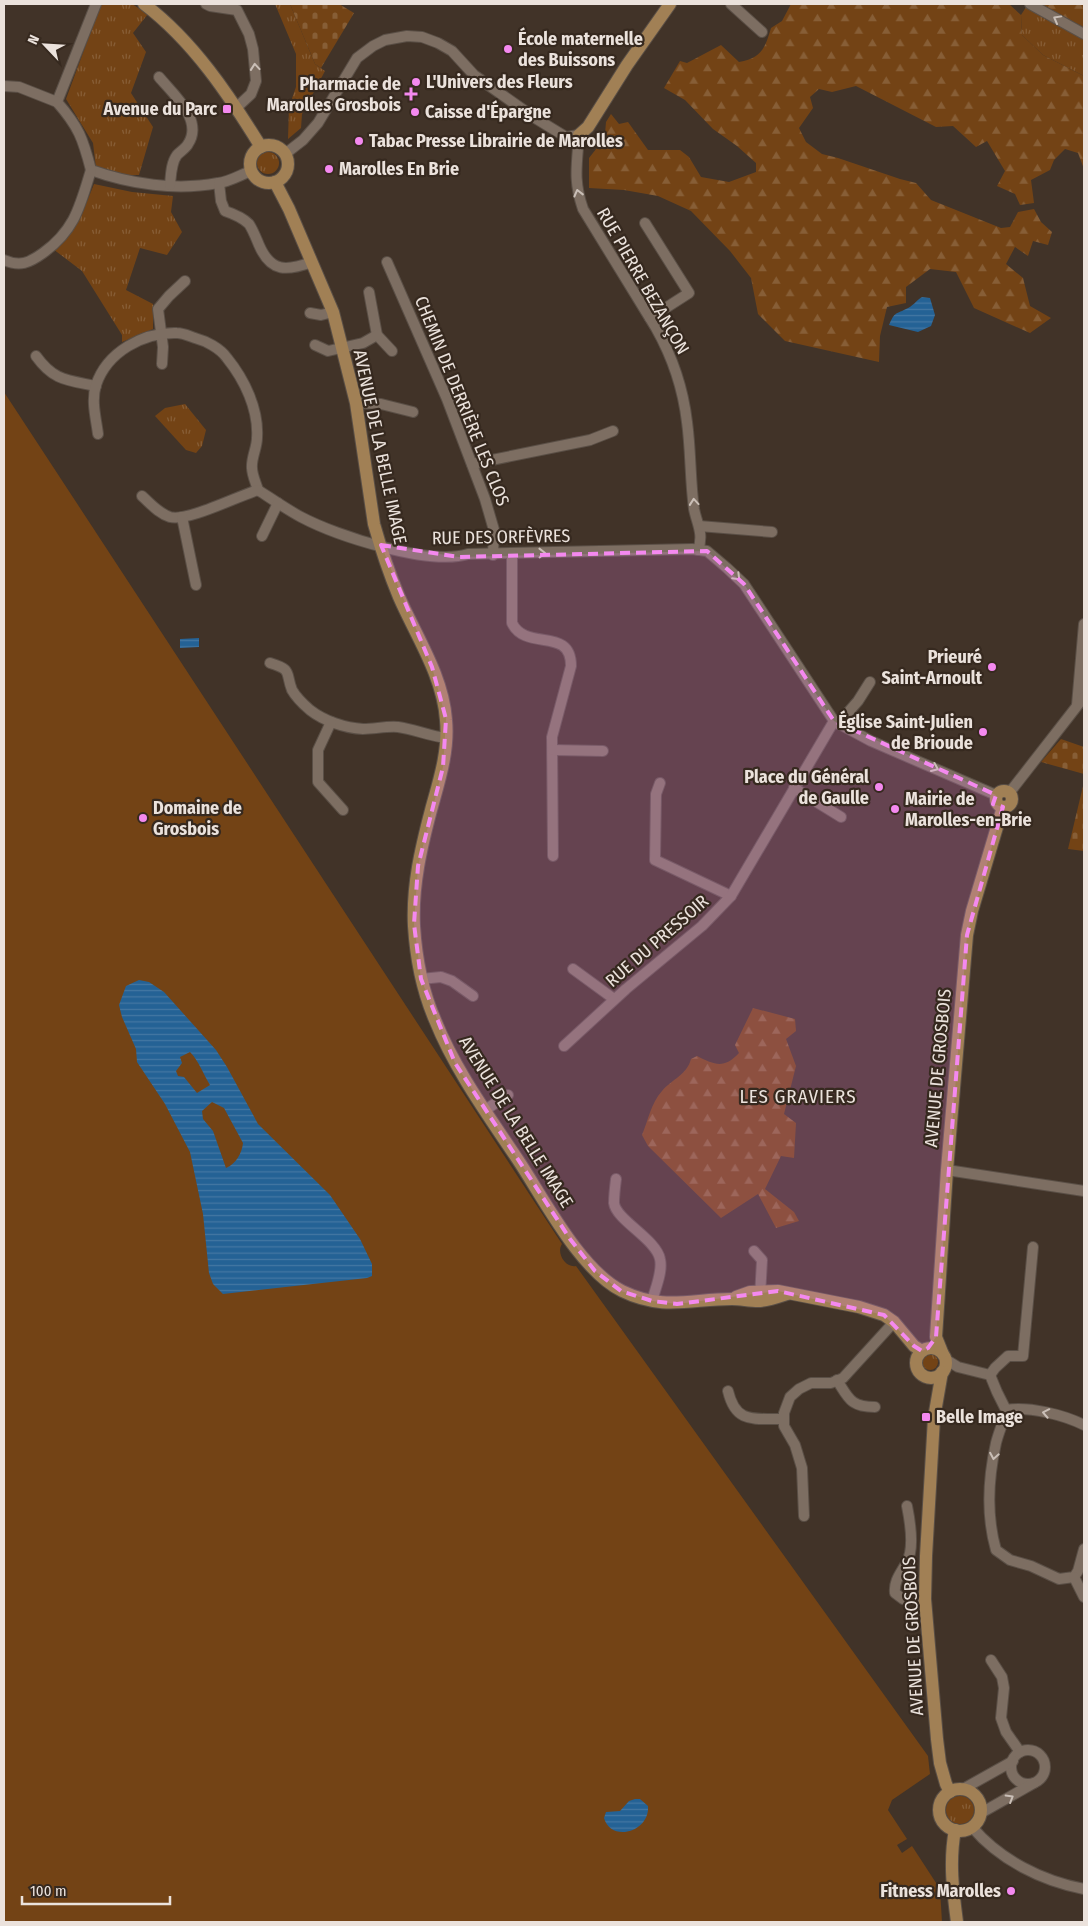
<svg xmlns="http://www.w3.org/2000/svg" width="1088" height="1926" viewBox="0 0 1088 1926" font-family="'Fira Sans Condensed',sans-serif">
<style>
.grass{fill:url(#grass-tufts)}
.forest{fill:url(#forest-firs)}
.cemetery{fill:url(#cemetery-stones)}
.pitch{fill:#734315}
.water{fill:url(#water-rules);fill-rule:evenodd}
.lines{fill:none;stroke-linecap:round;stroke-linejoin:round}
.street-casing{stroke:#5a4f46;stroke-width:12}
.secondary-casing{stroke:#5a4f46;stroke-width:14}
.street{stroke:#7d6e62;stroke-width:10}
.secondary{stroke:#a18055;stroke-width:12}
.oneway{stroke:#cabfb7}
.marked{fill:#f489ef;fill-opacity:0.2;stroke:#f489ef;stroke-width:4;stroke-dasharray:10 6;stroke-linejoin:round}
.poi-dot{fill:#f489ef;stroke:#36291f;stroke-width:2}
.labels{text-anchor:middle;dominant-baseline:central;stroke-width:4.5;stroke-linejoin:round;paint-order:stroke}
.poi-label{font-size:18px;font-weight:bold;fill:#ebe2dc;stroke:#36291f;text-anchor:start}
.street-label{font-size:18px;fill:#ebe2dc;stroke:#36291f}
.neighbourhood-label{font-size:19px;letter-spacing:1px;fill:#ebe2dc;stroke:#36291f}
</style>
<defs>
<pattern id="grass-tufts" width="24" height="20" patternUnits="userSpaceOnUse" patternTransform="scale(1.25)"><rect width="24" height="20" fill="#734315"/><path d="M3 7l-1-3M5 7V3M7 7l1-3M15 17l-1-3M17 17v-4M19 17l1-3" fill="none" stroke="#875e36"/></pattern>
<pattern id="forest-firs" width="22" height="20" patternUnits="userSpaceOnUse" patternTransform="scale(1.25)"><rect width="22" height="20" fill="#734315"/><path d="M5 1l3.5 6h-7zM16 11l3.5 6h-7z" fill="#875e36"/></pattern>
<pattern id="cemetery-stones" width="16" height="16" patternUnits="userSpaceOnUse" patternTransform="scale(1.25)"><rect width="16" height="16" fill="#734315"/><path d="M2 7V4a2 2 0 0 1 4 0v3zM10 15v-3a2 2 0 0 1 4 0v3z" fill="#875e36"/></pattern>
<pattern id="water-rules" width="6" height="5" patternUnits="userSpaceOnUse" patternTransform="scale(1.25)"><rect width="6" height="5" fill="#246295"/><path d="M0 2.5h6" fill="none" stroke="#4478a3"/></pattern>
</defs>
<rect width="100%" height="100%" fill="#413328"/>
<g class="grass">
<path d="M101,4H132L148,14L133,33L146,52L131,93L153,127L139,175H119L96,168L93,143L66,99Z"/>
<path d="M275,4H290L315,64L325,71L302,114L301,128L288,139L289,107L296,87V54Z"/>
<path d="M1028,4H1039L1084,27V76L1043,55L1022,35L1021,15Z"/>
<circle cx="268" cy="163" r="11"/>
<path d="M94,184L132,192L173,196L171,212L182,232L167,255L140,248L126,290L153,304V329L122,342V335L82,271L53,249L71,233L82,214Z"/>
<path d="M185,404L206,430L202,446L196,453L186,450L155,416L165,408Z"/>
<circle cx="930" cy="1362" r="8"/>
<circle cx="960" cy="1810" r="14"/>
</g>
<g class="forest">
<path d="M791,4H1009L1021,15L1022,35L1043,55L1084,76V169L1078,153L1065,149L1054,160L1050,170L1031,180L1034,203L1020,205L1015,194L997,186L1005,171L987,141L976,147L953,126L936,127L856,86L832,92L819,89L810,97L813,108L799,128L806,142L822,154L838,158L900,179L916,183L931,200L1001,228L1010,227L1018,212L1034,209L1041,222L1052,232L1048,245L1033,241L1028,256L1015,247L1006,264L1023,278L1030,306L1051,318L1030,333L974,308L956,272L930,269L906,287V303L887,307L880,336L879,362L785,341L758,314L751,278L730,251L691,211L658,196L624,190L589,188V158L600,144L605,134L606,122L611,114L619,124L628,122L648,150H680L689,157L701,177L729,182L756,172V163L737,146L713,129L685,100L664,88L680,61L687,63L721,45L739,62C762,58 765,48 771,28L782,21Z"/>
<path d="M1039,4H1084V27Z"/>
<path d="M753,1008L795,1019L796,1031L786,1039L796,1066L784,1114L796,1123L794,1158L781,1156L765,1189L794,1212L799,1221L776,1228L758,1194L721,1218L648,1146L642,1135C648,1121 651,1103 662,1091C672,1079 687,1075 691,1059L697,1056C715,1065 724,1069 739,1053L735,1045Z"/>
</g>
<g class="cemetery">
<path d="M290,4H339L354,13L321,68L315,64Z"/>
<path d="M1061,739L1084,747V774L1041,762Z"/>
<path d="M1084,782V851L1068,849Z"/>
</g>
<path class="pitch" d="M4,392L562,1244C556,1253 565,1268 576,1266L928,1756L930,1774L892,1800L888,1810L907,1839L897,1845L902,1853L912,1846L940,1889L942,1922H4Z"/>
<g class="water">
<path d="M922,297L930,298L935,315L931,326L918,332L889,325C895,312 894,315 906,309C912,307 917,300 922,297Z"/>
<path d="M199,638V647L180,648V639Z"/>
<path d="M139,980L149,982L164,992L216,1050L227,1067L258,1124L330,1195L360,1239L372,1264V1276L367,1278L223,1294L213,1284L209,1273L203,1214L190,1152L165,1104L137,1062L136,1049L122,1017L119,1005L126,986ZM190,1052C199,1061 203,1074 210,1085L197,1093L184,1077L178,1076L176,1071L182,1063L180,1057ZM212,1102L224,1108L243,1143C242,1153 236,1164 226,1168L213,1131L203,1119L202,1111Z"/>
<path d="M635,1799H640L648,1806C650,1832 611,1843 604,1818L606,1812L620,1811L629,1801Z"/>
</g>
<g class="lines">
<g class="street-casing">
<g id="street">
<path d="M96,4L57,102C79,127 83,139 91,170C130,184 176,191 218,183C229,182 240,175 251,171"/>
<path d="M206,4L210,6L237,10L249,34L253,49L256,81L251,94L236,108"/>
<path d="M731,4L762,32"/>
<path d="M1030,4L1084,34"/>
<path d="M159,77C173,94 204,120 188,144C186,148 181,151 177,155C171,163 171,175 170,185"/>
<path d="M4,86L19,87L57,102"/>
<path d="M285,154L303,140L318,123L357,58L373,46L385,40L407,36L422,37L438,43L452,51L474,75L535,118L566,137L579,135C577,165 573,180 583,209L656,328C673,358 683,388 687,422C691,451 690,480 694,509C697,524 704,534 698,550"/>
<path d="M219,183L221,201L225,211C234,214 242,217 249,224C253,230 256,238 259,245C271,273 287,271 312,262"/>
<path d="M645,223L689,293L650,318"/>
<path d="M4,260C20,267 29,263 43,253C75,230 80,206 91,170"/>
<path d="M387,262L447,399L485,499L494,530L493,555"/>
<path d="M369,292L377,335L392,351"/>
<path d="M310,313L321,315L333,312"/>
<path d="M315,345L328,351L363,343L377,335"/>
<path d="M36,356C54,381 67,380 96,386"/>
<path d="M162,364L163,347L158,309L169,296L185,281"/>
<path d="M356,403L381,404L413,412"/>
<path d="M98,434C96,418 91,401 96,385C107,352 143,332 177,333C183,333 189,336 195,338C206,341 220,348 227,358C244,379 259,409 257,438C257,448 251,458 252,468C252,475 256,483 258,490"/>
<path d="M472,464L590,440L613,431"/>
<path d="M258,490C272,499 286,509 301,517C337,536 429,566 468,554L692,549L707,551L727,568L744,584L834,721L871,741L996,795"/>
<path d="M142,496C151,504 158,513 170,517C187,522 238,496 258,490"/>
<path d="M182,517L196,585"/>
<path d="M699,526L772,532"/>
<path d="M262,536L278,503"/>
<path d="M512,554V623C526,652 571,626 571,666L552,737L553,856"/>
<path d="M270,663C293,670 285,672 292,690C296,697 303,704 310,710C324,721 345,728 363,729C375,729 386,726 398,727C414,729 429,736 446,738"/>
<path d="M1077,705L1084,624"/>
<path d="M331,722L318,750V782L343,810"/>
<path d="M838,724L858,701L870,682"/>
<path d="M553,750L603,751"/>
<path d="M660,783L656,794L655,860L731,896"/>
<path d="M794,788L841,817"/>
<path d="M1010,792L1084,697"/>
<path d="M573,969L614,999"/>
<path d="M421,979L441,977L452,981L473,996"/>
<path d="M564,1046L626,989L702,926L731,896L834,721"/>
<path d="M485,1110L508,1095"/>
<path d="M947,1170L1084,1191"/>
<path d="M616,1179C615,1187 614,1195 614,1203C616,1220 656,1239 660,1259C663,1272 655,1289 652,1301"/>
<path d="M754,1251L762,1260L760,1297"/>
<path d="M945,1359L958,1367L990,1375L997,1392L1006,1410C1004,1421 999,1431 996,1443C988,1479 986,1515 996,1550L1010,1560L1031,1566L1059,1579L1074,1577L1078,1571L1084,1549"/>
<path d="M990,1375L995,1368L1008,1356H1023L1033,1247"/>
<path d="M837,1380C849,1399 851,1407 875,1407"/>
<path d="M728,1391C736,1425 755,1418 784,1419"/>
<path d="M1006,1410C1029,1406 1064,1415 1084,1425"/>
<path d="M907,1506C910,1521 913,1538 910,1553C907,1568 893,1577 895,1593L903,1599H925"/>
<path d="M804,1516L802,1468L795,1445L784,1426V1413L790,1397L799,1389L811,1383H831L843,1378L894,1322"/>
<path d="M1074,1577L1084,1597"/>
<path d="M991,1660L1002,1677L1004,1688L1001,1718L1006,1732L1020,1752"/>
<circle cx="1028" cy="1767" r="17"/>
<path d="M963,1789L1013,1761"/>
<path d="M981,1813L1034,1783"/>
<path d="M972,1827C1000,1860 1042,1881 1084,1889"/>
</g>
</g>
<g class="secondary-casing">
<g id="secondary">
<path d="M144,4C193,41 229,95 261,147"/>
<path d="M579,135L588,127L627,65L670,4"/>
<circle cx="269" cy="164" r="19"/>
<path d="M275,182L289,209L333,312L356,403L374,524C381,549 389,573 399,597C416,636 443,676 446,720C449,751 439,781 431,810C421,848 412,886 414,926C416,958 422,990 435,1020C455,1070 488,1115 518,1160C544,1199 580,1270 622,1291C663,1311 691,1299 732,1299C741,1299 749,1301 758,1301C767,1301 778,1297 787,1294"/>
<circle cx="1004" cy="799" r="8"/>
<path d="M736,1297L750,1292L778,1291L859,1307L884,1315L894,1322L914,1346L922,1351"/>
<circle cx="931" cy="1363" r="15"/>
<path d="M942,1352L936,1337L947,1170L967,935L972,911L1003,807"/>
<path d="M942,1372L934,1418L926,1556L925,1599L937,1739L940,1763L946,1784L950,1792"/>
<circle cx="960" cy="1810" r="21"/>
<path d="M955,1830C949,1861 953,1892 957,1922"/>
</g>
</g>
<use href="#street" class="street"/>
<use href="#secondary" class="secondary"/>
</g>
<defs><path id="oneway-chevron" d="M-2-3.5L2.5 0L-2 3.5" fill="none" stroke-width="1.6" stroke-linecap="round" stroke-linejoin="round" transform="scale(1.25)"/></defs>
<g class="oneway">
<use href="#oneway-chevron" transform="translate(1057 19) rotate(-151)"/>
<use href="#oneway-chevron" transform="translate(255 67) rotate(-95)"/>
<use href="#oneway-chevron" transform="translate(578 193) rotate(-104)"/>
<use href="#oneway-chevron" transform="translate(694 502) rotate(-95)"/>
<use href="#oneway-chevron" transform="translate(542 553) rotate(-1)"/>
<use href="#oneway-chevron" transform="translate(737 577) rotate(45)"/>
<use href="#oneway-chevron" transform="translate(935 768) rotate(23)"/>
<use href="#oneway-chevron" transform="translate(1046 1413) rotate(-169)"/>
<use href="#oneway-chevron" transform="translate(994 1456) rotate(100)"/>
<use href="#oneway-chevron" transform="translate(1010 1798) rotate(-31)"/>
</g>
<path class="marked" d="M381,545L459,557L707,551L744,584L834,721L996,795L993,804L1003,807L967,935L936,1337L928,1348L922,1351L914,1346L884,1315L778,1291L677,1304L652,1301L621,1291L595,1271L570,1239L455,1063L421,979L414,924L418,866L443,767L446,719L432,667Z"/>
<g class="poi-dot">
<circle cx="508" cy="49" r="5"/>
<circle cx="416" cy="82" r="5"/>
<path d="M408.5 86.5h5v5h5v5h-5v5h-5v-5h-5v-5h5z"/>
<rect x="222" y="104" width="10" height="10" rx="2.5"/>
<circle cx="415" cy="112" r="5"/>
<circle cx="359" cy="141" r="5"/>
<circle cx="329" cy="169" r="5"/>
<circle cx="992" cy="667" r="5"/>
<circle cx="983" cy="732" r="5"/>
<circle cx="879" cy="787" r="5"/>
<circle cx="895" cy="809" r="5"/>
<circle cx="143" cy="818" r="5"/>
<rect x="921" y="1412" width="10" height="10" rx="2.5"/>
<circle cx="1011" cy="1891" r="5"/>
</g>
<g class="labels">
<g class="poi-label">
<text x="518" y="39">École maternelle<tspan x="518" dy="21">des Buissons</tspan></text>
<text x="426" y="82">L'Univers des Fleurs</text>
<text x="401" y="84" text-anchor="end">Pharmacie de<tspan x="401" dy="21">Marolles Grosbois</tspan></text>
<text x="217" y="109" text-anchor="end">Avenue du Parc</text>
<text x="425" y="112">Caisse d'Épargne</text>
<text x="369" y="141">Tabac Presse Librairie de Marolles</text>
<text x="339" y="169">Marolles En Brie</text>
<text x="982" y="657" text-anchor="end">Prieuré<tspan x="982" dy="21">Saint-Arnoult</tspan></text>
<text x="973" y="722" text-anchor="end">Église Saint-Julien<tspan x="973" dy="21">de Brioude</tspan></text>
<text x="869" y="777" text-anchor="end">Place du Général<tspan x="869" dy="21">de Gaulle</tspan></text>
<text x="905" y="799">Mairie de<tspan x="905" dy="21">Marolles-en-Brie</tspan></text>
<text x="153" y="808">Domaine de<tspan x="153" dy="21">Grosbois</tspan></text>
<text x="936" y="1417">Belle Image</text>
<text x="1001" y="1891" text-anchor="end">Fitness Marolles</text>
</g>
<g class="street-label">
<text transform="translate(643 281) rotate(60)">RUE PIERRE BEZANÇON</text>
<text transform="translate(462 401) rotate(68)">CHEMIN DE DERRIÈRE LES CLOS</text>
<text transform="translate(380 447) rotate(78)">AVENUE DE LA BELLE IMAGE</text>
<text transform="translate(501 537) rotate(-1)">RUE DES ORFÈVRES</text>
<text transform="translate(657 941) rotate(-41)">RUE DU PRESSOIR</text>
<text transform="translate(938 1068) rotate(-85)">AVENUE DE GROSBOIS</text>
<text transform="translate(516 1122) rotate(58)">AVENUE DE LA BELLE IMAGE</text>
<text transform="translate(913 1636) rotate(-93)">AVENUE DE GROSBOIS</text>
</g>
<g class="neighbourhood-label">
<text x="798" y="1096">LES GRAVIERS</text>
</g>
</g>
<rect width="1088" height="1926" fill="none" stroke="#ebe2dc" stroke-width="10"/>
<g transform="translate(45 45) rotate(295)" stroke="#36291f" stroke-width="4" paint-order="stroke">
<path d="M0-4L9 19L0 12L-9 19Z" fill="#ebe2dc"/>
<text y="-8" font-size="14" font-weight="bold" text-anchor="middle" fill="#ebe2dc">N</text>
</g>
<path d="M22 1896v8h148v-8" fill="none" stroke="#ebe2dc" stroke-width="2.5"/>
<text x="30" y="1896" font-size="15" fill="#ebe2dc" stroke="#36291f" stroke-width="4" paint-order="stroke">100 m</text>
</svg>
